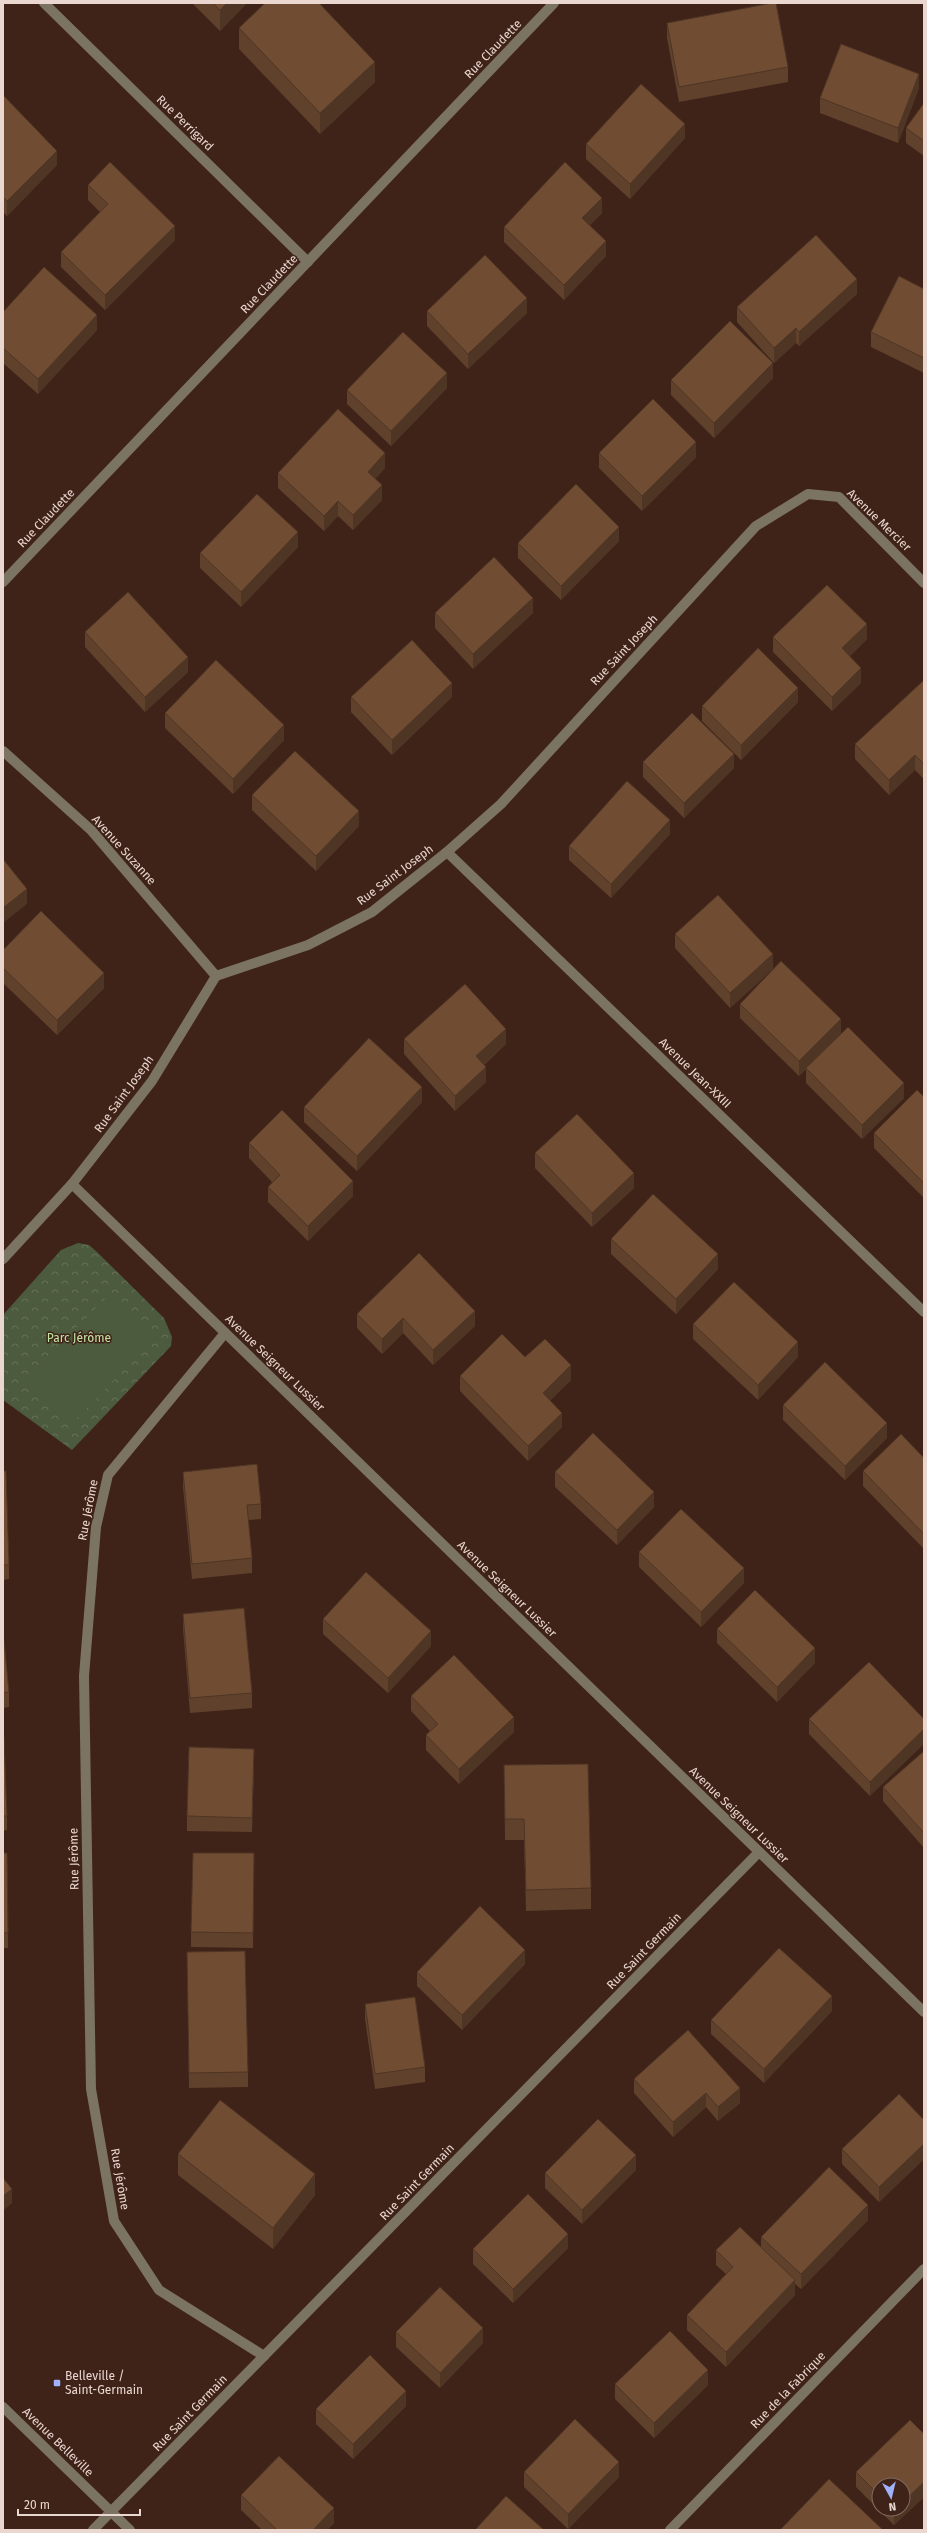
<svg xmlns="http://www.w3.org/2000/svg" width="927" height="2533" viewBox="0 0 927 2533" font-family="'Fira Sans',sans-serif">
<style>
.park{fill:url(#park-crowns)}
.pitch{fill:#4c5a3d}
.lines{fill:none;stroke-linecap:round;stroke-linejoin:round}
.minor{stroke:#7c7462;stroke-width:10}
.wall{fill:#60412c;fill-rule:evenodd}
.shaded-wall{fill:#4e3524}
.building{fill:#704c33;stroke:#4e3524}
.poi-dot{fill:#a1b2fd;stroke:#3f2319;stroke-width:1.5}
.labels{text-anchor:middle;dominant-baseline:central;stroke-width:3;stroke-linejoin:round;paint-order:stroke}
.street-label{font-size:12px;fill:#ead7d0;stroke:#3f2319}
.park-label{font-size:12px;fill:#c3e4a3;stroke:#3f2319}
.poi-label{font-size:12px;fill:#ead7d0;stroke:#3f2319;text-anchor:start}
</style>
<defs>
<pattern id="park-crowns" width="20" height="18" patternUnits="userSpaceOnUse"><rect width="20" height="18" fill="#4c5a3d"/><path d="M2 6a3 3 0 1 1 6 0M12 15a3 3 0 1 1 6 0" fill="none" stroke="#667158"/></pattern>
</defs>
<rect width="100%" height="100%" fill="#3f2319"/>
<path class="park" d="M78,1243L89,1245L97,1252L164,1318L172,1337L171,1346L72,1450L3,1400V1315L61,1250Z"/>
<path class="pitch" d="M110,1294L155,1338L72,1423L26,1379Z"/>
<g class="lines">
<g class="minor">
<path d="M44,3L308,262"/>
<path d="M3,582L554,3"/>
<path d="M3,751L91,830L216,976"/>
<path d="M447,852L924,1312"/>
<path d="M72,1184L924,2012"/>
<path d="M3,1259L72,1184L152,1081L216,976L308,945L372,912L447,852L501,804L756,526L808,494L839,497L924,583"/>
<path d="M225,1333L108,1475L96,1527L84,1676L91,2089L114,2221L159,2290L264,2356"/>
<path d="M3,2407L130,2530"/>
<path d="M93,2530L759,1852"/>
<path d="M670,2530L924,2269"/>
</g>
</g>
<g class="wall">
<path d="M192,3H247L220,31Z"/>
<path d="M667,23L788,67V82L679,102L667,38Z"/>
<path d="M239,28L375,82L320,134L239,49Z"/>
<path d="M919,88L898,143L820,113V98Z"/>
<path d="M3,95L57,165L7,216L3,212Z"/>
<path d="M924,103V156L906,143V128Z"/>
<path d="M685,138L630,199L586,159V144Z"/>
<path d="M88,185L175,240L105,310L61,267V252L100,212L88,200Z"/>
<path d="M602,213L590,225L606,256L564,300L504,242V227Z"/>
<path d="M924,289V373L871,347V332Z"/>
<path d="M857,294L799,346L796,343L774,363L737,322V307Z"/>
<path d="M427,311L527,313L468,369L427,326Z"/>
<path d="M3,312L97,330L38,394L3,363Z"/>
<path d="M773,378L714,438L671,395V380Z"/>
<path d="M447,388L391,446L347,404V390Z"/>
<path d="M599,453L696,457L642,511L599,468Z"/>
<path d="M385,468L375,479L382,500L353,530L338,516L324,531L278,488V473Z"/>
<path d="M619,541L561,600L518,558V543Z"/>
<path d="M298,547L241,607L200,568V553Z"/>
<path d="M435,613H533L473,669L435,628Z"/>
<path d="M85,632L188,672L145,712L85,647Z"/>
<path d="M773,637L867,639L850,656L861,683L832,711L773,652Z"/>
<path d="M924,682V779L915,770L889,795L855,759V744Z"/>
<path d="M351,697H452L392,755L351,712Z"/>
<path d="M798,702L741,760L702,721V706Z"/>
<path d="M165,713L284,740L233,794L165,728Z"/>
<path d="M643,762L734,768L684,818L643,777Z"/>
<path d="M252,795L359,826L316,871L252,810Z"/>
<path d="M670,834L611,898L569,860V846Z"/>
<path d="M675,934L773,969L730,1008L675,948Z"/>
<path d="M3,950L104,988L57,1035L3,983Z"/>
<path d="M740,1004L841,1034L822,1053L904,1098L862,1139L806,1083V1069L799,1076L740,1018Z"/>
<path d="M404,1039L506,1044L484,1065L486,1082L455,1111L404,1054Z"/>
<path d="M924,1097V1198L874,1148V1133Z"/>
<path d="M422,1102L357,1171L304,1122V1107Z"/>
<path d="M249,1143L353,1196L308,1241L268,1202V1187L272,1182L249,1158Z"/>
<path d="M535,1153L634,1188L592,1227L535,1168Z"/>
<path d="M611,1239L718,1269L676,1314L611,1254Z"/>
<path d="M357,1314L475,1326L433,1365L403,1333L382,1354L357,1328Z"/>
<path d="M693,1324L798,1357L758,1400L693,1339Z"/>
<path d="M525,1357L571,1380L550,1400L562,1427L528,1461L460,1391V1376Z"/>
<path d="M783,1405L887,1438L845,1480L783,1420Z"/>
<path d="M924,1458V1549L863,1486V1471Z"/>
<path d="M3,1471L9,1565V1579L3,1580Z"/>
<path d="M183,1472L261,1504V1519L248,1520L252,1558V1573L192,1579L183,1487Z"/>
<path d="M555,1472L654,1507L617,1545L555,1487Z"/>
<path d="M639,1552L744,1583L701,1627L639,1567Z"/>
<path d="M183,1614L252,1693V1708L190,1713L183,1629Z"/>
<path d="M323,1619L431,1646L388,1693L323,1634Z"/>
<path d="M717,1629L815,1663L777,1702L717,1643Z"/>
<path d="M3,1631L9,1692V1707L3,1708Z"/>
<path d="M411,1696L514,1732L459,1784L426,1750V1735L430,1731L411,1711Z"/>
<path d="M809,1719H924L870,1796L809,1734Z"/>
<path d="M3,1737L7,1816V1830L3,1831Z"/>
<path d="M924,1751V1848L883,1801V1787Z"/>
<path d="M254,1763L252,1832L187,1831V1816Z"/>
<path d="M504,1765L591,1888V1909L526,1911L524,1840H505Z"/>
<path d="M3,1853H7L8,1948H3Z"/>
<path d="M254,1853L253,1948L191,1947V1932Z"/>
<path d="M187,1952L248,2072V2087L189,2088Z"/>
<path d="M525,1964L462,2030L417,1986V1972Z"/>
<path d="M365,2004L425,2067V2082L375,2089L365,2019Z"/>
<path d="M832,2011L764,2083L711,2034V2020Z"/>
<path d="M688,2030L740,2103L718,2121L706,2107L673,2137L634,2093V2079Z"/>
<path d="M924,2120V2159L879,2202L842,2164V2149Z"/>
<path d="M178,2154L315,2195L273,2249L178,2175Z"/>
<path d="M636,2170L582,2224L545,2188V2173Z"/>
<path d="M868,2220L801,2289L795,2284V2295L726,2367L687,2330V2315L726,2274L716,2265V2250L761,2247V2237Z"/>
<path d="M568,2248L513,2303L473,2264V2249Z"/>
<path d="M396,2332L483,2343L440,2388L396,2347Z"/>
<path d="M615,2384L708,2385L654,2438L615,2399Z"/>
<path d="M406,2406L353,2459L316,2424V2409Z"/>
<path d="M910,2420L924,2434V2497L894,2525L856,2487V2472ZM879,2485H903V2509H879Z"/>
<path d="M524,2472L619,2477L568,2529L524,2487Z"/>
<path d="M241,2495L334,2523L327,2530H262L241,2510Z"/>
</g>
<g class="shaded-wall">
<path d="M227,3H247L220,31V10Z"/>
<path d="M375,62V82L320,134V113Z"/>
<path d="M919,74V88L898,143V128Z"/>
<path d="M685,124V138L630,199V184Z"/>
<path d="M57,151V165L7,216V201Z"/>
<path d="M602,198V213L582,233V218Z"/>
<path d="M175,226V240L105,310V295Z"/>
<path d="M606,241V256L564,300V285Z"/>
<path d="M857,279V294L799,346V332Z"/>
<path d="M527,298V313L468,369V354Z"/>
<path d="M97,315V330L38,394V379Z"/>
<path d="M796,328V343L774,363V348Z"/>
<path d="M773,363V378L714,438V423Z"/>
<path d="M447,373V388L391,446V431Z"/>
<path d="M696,442V457L642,511V496Z"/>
<path d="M385,453V468L368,487V472Z"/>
<path d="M382,485V500L353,530V515Z"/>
<path d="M338,501V516L324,531V516Z"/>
<path d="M619,527V541L561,600V586Z"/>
<path d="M298,532V547L241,607V592Z"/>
<path d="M533,598V613L473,669V654Z"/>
<path d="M867,624V639L842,663V648Z"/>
<path d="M188,657V672L145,712V697Z"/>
<path d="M861,668V683L832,711V697Z"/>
<path d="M452,683V697L392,755V740Z"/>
<path d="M798,688V702L741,760V745Z"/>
<path d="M284,725V740L233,794V779Z"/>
<path d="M734,754V768L684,818V803Z"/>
<path d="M915,755V770L889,795V780Z"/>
<path d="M359,811V826L316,871V856Z"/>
<path d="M670,820V834L611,898V884Z"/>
<path d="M27,889V904L3,923V908Z"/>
<path d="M773,954V969L730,1008V993Z"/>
<path d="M104,973V988L57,1035V1020Z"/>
<path d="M841,1019V1034L799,1076V1061Z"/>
<path d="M506,1029V1044L476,1071V1056Z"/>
<path d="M486,1067V1082L455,1111V1096Z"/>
<path d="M904,1083V1098L862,1139V1125Z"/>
<path d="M422,1087V1102L357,1171V1156Z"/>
<path d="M634,1173V1188L592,1227V1213Z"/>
<path d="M353,1181V1196L308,1241V1226Z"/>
<path d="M718,1254V1269L676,1314V1299Z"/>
<path d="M475,1311V1326L433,1365V1350Z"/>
<path d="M403,1318V1333L382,1354V1339Z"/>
<path d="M798,1342V1357L758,1400V1385Z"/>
<path d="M571,1365V1380L543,1408V1393Z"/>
<path d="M562,1413V1427L528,1461V1446Z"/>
<path d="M887,1423V1438L845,1480V1466Z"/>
<path d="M654,1492V1507L617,1545V1530Z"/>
<path d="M744,1568V1583L701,1627V1612Z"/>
<path d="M431,1631V1646L388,1693V1678Z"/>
<path d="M815,1648V1663L777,1702V1687Z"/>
<path d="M514,1717V1732L459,1784V1769Z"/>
<path d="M924,1729V1744L870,1796V1782Z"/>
<path d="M254,1749V1763L252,1832V1818Z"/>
<path d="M525,1950V1964L462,2030V2015Z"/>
<path d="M832,1996V2011L764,2083V2069Z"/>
<path d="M740,2088V2103L718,2121V2107Z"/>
<path d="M706,2093V2107L673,2137V2122Z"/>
<path d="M924,2144V2159L879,2202V2187Z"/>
<path d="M636,2155V2170L582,2224V2210Z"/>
<path d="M315,2174V2195L273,2249V2228Z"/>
<path d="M12,2189V2203L3,2211V2196Z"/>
<path d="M868,2205V2220L801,2289V2274Z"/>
<path d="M568,2234V2248L513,2303V2289Z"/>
<path d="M795,2280V2295L726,2367V2352Z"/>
<path d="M483,2328V2343L440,2388V2373Z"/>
<path d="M708,2370V2385L654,2438V2423Z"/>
<path d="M406,2391V2406L353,2459V2444Z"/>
<path d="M619,2462V2477L568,2529V2514Z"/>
<path d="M924,2482V2497L894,2525V2511L896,2509H903V2502Z"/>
<path d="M334,2508V2523L327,2530H313Z"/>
</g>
<g class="building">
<path d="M213,3H227L220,10Z"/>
<path d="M265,3H319L375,62L320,113L239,28Z"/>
<path d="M772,3H776L788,67L679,87L667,23Z"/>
<path d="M841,44L919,74L898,128L820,98Z"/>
<path d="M641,84L685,124L630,184L586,144Z"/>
<path d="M3,95L57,151L7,201L3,197Z"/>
<path d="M924,103V141L906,128Z"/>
<path d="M110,162L175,226L105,295L61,252L108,204L88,185Z"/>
<path d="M565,162L602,198L582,218L606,241L564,285L504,227Z"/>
<path d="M816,235L857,279L799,332L796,328L774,348L737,307Z"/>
<path d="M485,255L527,298L468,354L427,311Z"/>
<path d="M44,267L97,315L38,379L3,348V312Z"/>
<path d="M899,276L924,289V358L871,332Z"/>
<path d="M730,321L773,363L714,423L671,380Z"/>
<path d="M403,332L447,373L391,431L347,390Z"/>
<path d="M653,399L696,442L642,496L599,453Z"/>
<path d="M338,409L385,453L368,472L382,485L353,515L338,501L324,516L278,473Z"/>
<path d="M576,484L619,527L561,586L518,543Z"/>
<path d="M257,494L298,532L241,592L200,553Z"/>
<path d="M494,557L533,598L473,654L435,613Z"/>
<path d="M827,585L867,624L842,648L861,668L832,697L773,637Z"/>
<path d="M128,592L188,657L145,697L85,632Z"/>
<path d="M412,640L452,683L392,740L351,697Z"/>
<path d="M758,648L798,688L741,745L702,706Z"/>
<path d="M216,660L284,725L233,779L165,713Z"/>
<path d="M923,681L924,682V764L915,755L889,780L855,744Z"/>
<path d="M692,713L734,754L684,803L643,762Z"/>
<path d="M295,751L359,811L316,856L252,795Z"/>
<path d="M627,781L670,820L611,884L569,846Z"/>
<path d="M3,859L27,889L3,908Z"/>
<path d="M718,895L773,954L730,993L675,934Z"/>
<path d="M41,911L104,973L57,1020L3,968V950Z"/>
<path d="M781,961L841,1019L799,1061L740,1004Z"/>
<path d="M465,984L506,1029L476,1056L486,1067L455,1096L404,1039Z"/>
<path d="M848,1027L904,1083L862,1125L806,1068Z"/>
<path d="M369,1038L422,1087L357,1156L304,1107Z"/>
<path d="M917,1090L924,1097V1183L874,1133Z"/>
<path d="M282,1110L353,1181L308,1226L268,1187L280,1175L249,1143Z"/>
<path d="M577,1114L634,1173L592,1213L535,1153Z"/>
<path d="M653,1194L718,1254L676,1299L611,1239Z"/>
<path d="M419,1253L475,1311L433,1350L403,1318L382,1339L357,1314Z"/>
<path d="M734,1282L798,1342L758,1385L693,1324Z"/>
<path d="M502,1334L525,1357L545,1339L571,1365L543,1393L562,1413L528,1446L460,1376Z"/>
<path d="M825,1362L887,1423L845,1466L783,1405Z"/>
<path d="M593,1433L654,1492L617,1530L555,1472Z"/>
<path d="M901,1434L924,1458V1534L863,1471Z"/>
<path d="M257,1464L261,1504L247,1505L252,1558L192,1564L183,1472Z"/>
<path d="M3,1471H6L9,1565H3Z"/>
<path d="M681,1509L744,1568L701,1612L639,1552Z"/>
<path d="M366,1572L431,1631L388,1678L323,1619Z"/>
<path d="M755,1590L815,1648L777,1687L717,1629Z"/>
<path d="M244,1608L252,1693L190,1698L183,1614Z"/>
<path d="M3,1631L9,1692L3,1693Z"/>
<path d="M454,1655L514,1717L459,1769L426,1735L438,1724L411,1696Z"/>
<path d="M869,1662L924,1719V1729L870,1782L809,1719Z"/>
<path d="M3,1737H4L7,1816H3Z"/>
<path d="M189,1747L254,1749L252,1818L187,1816Z"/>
<path d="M924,1751V1833L883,1787Z"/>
<path d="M588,1764L591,1888L526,1890L524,1819H505L504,1765Z"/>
<path d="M3,1853H7L8,1933H3Z"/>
<path d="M193,1853H254L253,1933L191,1932Z"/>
<path d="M480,1906L525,1950L462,2015L417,1972Z"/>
<path d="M779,1948L832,1996L764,2069L711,2020Z"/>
<path d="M245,1951L248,2072L189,2073L187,1952Z"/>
<path d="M415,1997L425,2067L375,2074L365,2004Z"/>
<path d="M688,2030L740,2088L718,2107L706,2093L673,2122L634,2079Z"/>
<path d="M899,2094L924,2120V2144L879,2187L842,2149Z"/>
<path d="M220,2100L315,2174L273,2228L178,2154Z"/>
<path d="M598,2119L636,2155L582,2210L545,2173Z"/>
<path d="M829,2167L868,2205L801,2274L761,2237Z"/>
<path d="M3,2178L12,2189L3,2196Z"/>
<path d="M528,2194L568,2234L513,2289L473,2249Z"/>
<path d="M740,2227L795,2280L726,2352L687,2315L733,2267L716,2250Z"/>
<path d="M440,2287L483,2328L440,2373L396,2332Z"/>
<path d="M670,2331L708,2370L654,2423L615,2384Z"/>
<path d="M370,2355L406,2391L353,2444L316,2409Z"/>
<path d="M575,2419L619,2462L568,2514L524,2472Z"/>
<path d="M910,2420L924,2434V2482L903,2502V2485H879V2495L856,2472Z"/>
<path d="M279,2456L334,2508L313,2530H277L241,2495Z"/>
<path d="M829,2479L883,2530H780Z"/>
<path d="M506,2496L544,2530H475Z"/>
</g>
<rect class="poi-dot" x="53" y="2379" width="8" height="8" rx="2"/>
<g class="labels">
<g class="street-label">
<text transform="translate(493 49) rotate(-46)">Rue Claudette</text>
<text transform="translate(185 123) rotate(44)">Rue Perrigard</text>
<text transform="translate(269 284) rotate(-46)">Rue Claudette</text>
<text transform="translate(46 518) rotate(-46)">Rue Claudette</text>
<text transform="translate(879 520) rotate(44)">Avenue Mercier</text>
<text transform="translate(624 650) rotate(-47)">Rue Saint Joseph</text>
<text transform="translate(124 850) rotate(48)">Avenue Suzanne</text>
<text transform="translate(395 875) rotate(-37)">Rue Saint Joseph</text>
<text transform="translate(695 1073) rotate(44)">Avenue Jean-XXIII</text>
<text transform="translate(124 1094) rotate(-54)">Rue Saint Joseph</text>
<text transform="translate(275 1363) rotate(44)">Avenue Seigneur Lussier</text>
<text transform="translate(88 1510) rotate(-79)">Rue Jérôme</text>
<text transform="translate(507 1589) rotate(44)">Avenue Seigneur Lussier</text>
<text transform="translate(739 1815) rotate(44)">Avenue Seigneur Lussier</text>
<text transform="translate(74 1859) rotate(-91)">Rue Jérôme</text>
<text transform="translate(644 1951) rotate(-46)">Rue Saint Germain</text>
<text transform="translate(120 2179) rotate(80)">Rue Jérôme</text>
<text transform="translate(417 2182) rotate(-46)">Rue Saint Germain</text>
<text transform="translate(788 2390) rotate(-46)">Rue de la Fabrique</text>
<text transform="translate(190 2413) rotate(-46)">Rue Saint Germain</text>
<text transform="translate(58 2442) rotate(44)">Avenue Belleville</text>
</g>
<g class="park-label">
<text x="79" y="1338">Parc Jérôme</text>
</g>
<g class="poi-label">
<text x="65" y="2376">Belleville /<tspan x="65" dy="14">Saint-Germain</tspan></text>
</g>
</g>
<rect width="927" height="2533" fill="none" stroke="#ead7d0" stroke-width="8"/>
<g transform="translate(891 2497) rotate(172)"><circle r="19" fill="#3f2319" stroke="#836b62"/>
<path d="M0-3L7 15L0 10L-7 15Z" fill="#a1b2fd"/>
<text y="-6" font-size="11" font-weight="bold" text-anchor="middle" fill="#ead7d0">N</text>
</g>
<path d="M18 2509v6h122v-6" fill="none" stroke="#ead7d0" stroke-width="2"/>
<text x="24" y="2509" font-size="12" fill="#ead7d0" stroke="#3f2319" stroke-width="3" paint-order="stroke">20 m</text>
</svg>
